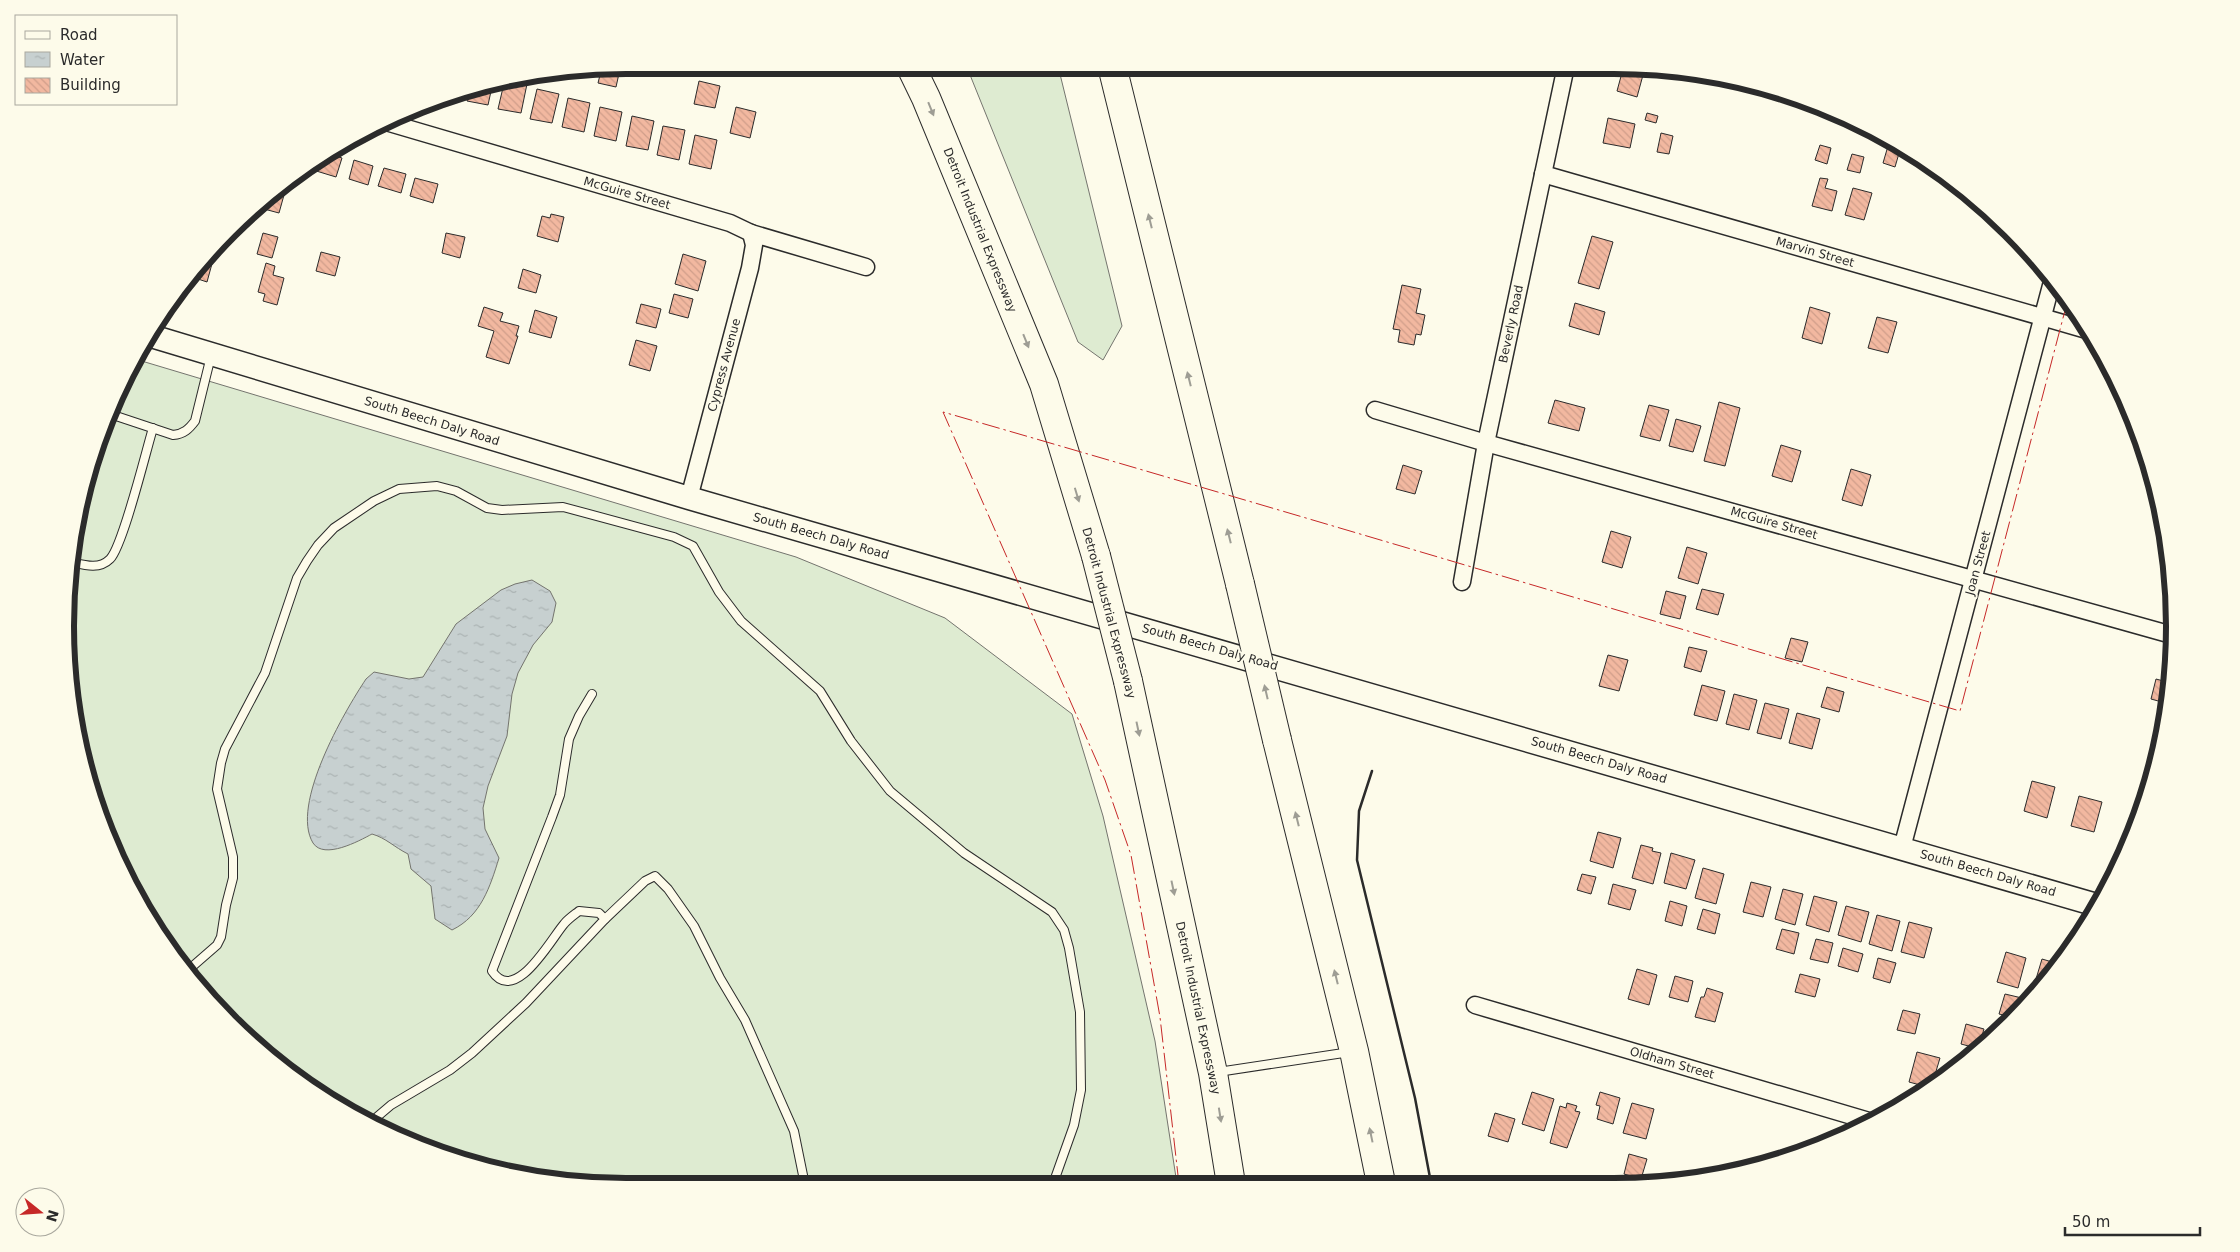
<svg xmlns="http://www.w3.org/2000/svg" width="2240" height="1252" viewBox="0 0 2240 1252" font-family="'DejaVu Sans',sans-serif">
<style>
.grass{fill:#deebd1;stroke:#74746e}
.water{fill:url(#water-ripples);stroke:#74746e}
.building{fill:url(#building-back-hatch);stroke:#2b2b2b}
.lines{fill:none;stroke-linecap:round;stroke-linejoin:round}
.lane-casing{stroke:#2b2b2b;stroke-width:10}
.street-casing{stroke:#2b2b2b;stroke-width:19}
.secondary-casing{stroke:#2b2b2b;stroke-width:25}
.highway-casing{stroke:#2b2b2b;stroke-width:30}
.lane{stroke:#fdfbea;stroke-width:8}
.street{stroke:#fdfbea;stroke-width:16}
.secondary{stroke:#fdfbea;stroke-width:22}
.highway{stroke:#fdfbea;stroke-width:28}
.highway-bridge-casing{stroke:#2b2b2b;stroke-width:30;stroke-linecap:butt}
.highway-bridge{stroke:#fdfbea;stroke-width:28}
.wall{stroke:#2b2b2b;stroke-width:2.5}
.power{stroke:#c62828;stroke-width:1;stroke-dasharray:18 4 2.5 4;stroke-linecap:butt}
.oneway{fill:#9e9d94}
.labels{text-anchor:middle;dominant-baseline:central;stroke-width:4;stroke-linejoin:round;paint-order:stroke}
.street-label{font-size:12px;fill:#2b2b2b;stroke:#fdfbea}
.rim{fill:none;stroke:#2b2b2b;stroke-width:6}
</style>
<defs>
<pattern id="water-ripples" width="26" height="14" patternUnits="userSpaceOnUse" patternTransform="scale(1.25)"><rect width="26" height="14" fill="#c7d0d0"/><path d="M2 4q2-2 4 0t4 0M15 11q2-2 4 0t4 0" fill="none" stroke="#abb3b3"/></pattern>
<pattern id="building-back-hatch" width="6" height="6" patternUnits="userSpaceOnUse" patternTransform="scale(1.25)"><rect width="6" height="6" fill="#f2b8a0"/><path d="M-1 5l2 2M0 0l6 6M5-1l2 2" fill="none" stroke="#d09e8a"/></pattern>
</defs>
<rect width="100%" height="100%" fill="#fdfbea"/>
<g class="grass">
<path d="M966,65L1058,66L1122,326L1103,360L1078,342Z"/>
<path d="M135,359L796,557L945,618L1072,714L1103,816L1155,1041L1177,1184L590,1186L481,1168L346,1112L284,1071L204,996L159,937L108,841L84,771L66,663V589L84,481L108,411Z"/>
</g>
<path class="water" d="M532,580L550,591L556,603L552,622L533,645L518,673L512,694L507,736L488,786L483,808L485,829L499,858C490,887 481,916 452,930L435,919L431,886L411,869L408,854C394,847 386,838 372,834C359,841 324,860 313,843C290,805 344,712 366,679L374,672L409,679L423,677L456,624L501,590L515,584Z"/>
<g class="building">
<path d="M1642,66H1650L1662,68L1661,73Z"/>
<path d="M602,67L620,69L616,87L598,83Z"/>
<path d="M1623,69L1643,75L1637,97L1617,91Z"/>
<path d="M505,79L527,84L521,113L498,109Z"/>
<path d="M699,81L720,86L715,108L694,104Z"/>
<path d="M493,82L488,105L467,101L470,88Z"/>
<path d="M537,89L559,94L552,123L530,119Z"/>
<path d="M568,98L590,103L584,132L562,127Z"/>
<path d="M600,107L622,112L616,141L594,136Z"/>
<path d="M736,107L756,112L750,138L730,133Z"/>
<path d="M1647,113L1658,116L1656,123L1645,120Z"/>
<path d="M632,116L654,121L648,150L626,146Z"/>
<path d="M1608,118L1635,124L1630,148L1603,143Z"/>
<path d="M663,126L685,130L679,160L657,155Z"/>
<path d="M1661,133L1673,136L1669,154L1657,152Z"/>
<path d="M695,135L717,140L711,169L689,164Z"/>
<path d="M1820,145L1831,148L1827,164L1815,160Z"/>
<path d="M1888,146L1900,150L1895,167L1883,163Z"/>
<path d="M326,153L342,158L336,177L313,170L317,160Z"/>
<path d="M1852,154L1864,157L1860,173L1847,170Z"/>
<path d="M354,160L373,166L368,185L349,179Z"/>
<path d="M384,168L406,174L401,193L378,186Z"/>
<path d="M415,178L438,184L433,203L410,196Z"/>
<path d="M1820,178L1828,179L1825,188L1837,191L1832,211L1812,206Z"/>
<path d="M1853,188L1872,193L1864,220L1845,215Z"/>
<path d="M273,192L284,195L279,213L264,209L267,198Z"/>
<path d="M551,214L564,217L558,242L537,236L542,216L550,218Z"/>
<path d="M263,233L278,237L272,258L257,254Z"/>
<path d="M446,233L465,237L460,258L442,253Z"/>
<path d="M1592,236L1613,242L1599,289L1578,283Z"/>
<path d="M321,252L340,257L335,276L316,271Z"/>
<path d="M683,254L706,261L698,291L675,284Z"/>
<path d="M204,257L213,260L207,282L189,276Z"/>
<path d="M266,263L275,266L273,275L284,278L277,305L263,301L265,294L258,292Z"/>
<path d="M523,269L541,275L536,293L518,288Z"/>
<path d="M1402,285L1421,289L1416,313L1425,315L1421,335L1416,334L1414,345L1398,342L1400,330L1393,329Z"/>
<path d="M674,294L693,299L688,318L669,313Z"/>
<path d="M1575,303L1605,312L1599,335L1569,326Z"/>
<path d="M641,304L661,309L656,328L636,323Z"/>
<path d="M484,307L503,313L500,321L519,326L516,336H518L509,364L486,357L494,331L478,326Z"/>
<path d="M1810,307L1830,313L1822,344L1802,338Z"/>
<path d="M535,310L557,317L551,338L529,332Z"/>
<path d="M1877,317L1897,322L1888,353L1868,348Z"/>
<path d="M636,340L657,346L650,371L629,365Z"/>
<path d="M1555,400L1585,408L1579,431L1548,423Z"/>
<path d="M1719,402L1740,408L1725,466L1704,461Z"/>
<path d="M1649,405L1669,410L1660,441L1640,436Z"/>
<path d="M1676,419L1701,426L1693,452L1669,446Z"/>
<path d="M1781,445L1801,451L1792,482L1772,476Z"/>
<path d="M1403,465L1422,471L1415,494L1396,489Z"/>
<path d="M1851,469L1871,475L1862,506L1842,500Z"/>
<path d="M1611,531L1631,537L1622,568L1602,562Z"/>
<path d="M1687,547L1707,553L1698,584L1678,578Z"/>
<path d="M1702,589L1724,594L1718,615L1696,609Z"/>
<path d="M1666,591L1686,596L1680,619L1660,614Z"/>
<path d="M1791,638L1808,642L1802,662L1785,658Z"/>
<path d="M1689,647L1707,651L1701,672L1684,667Z"/>
<path d="M1608,655L1628,660L1619,691L1599,686Z"/>
<path d="M2156,679L2171,683L2169,704L2151,699Z"/>
<path d="M1702,685L1725,691L1717,721L1694,715Z"/>
<path d="M1827,687L1844,692L1839,712L1821,707Z"/>
<path d="M1734,694L1757,700L1749,730L1726,724Z"/>
<path d="M1765,703L1789,709L1781,739L1757,733Z"/>
<path d="M1797,713L1820,719L1812,749L1789,743Z"/>
<path d="M2032,781L2055,787L2047,818L2024,811Z"/>
<path d="M2079,796L2102,802L2094,832L2071,826Z"/>
<path d="M1598,832L1621,838L1613,868L1590,861Z"/>
<path d="M1641,845L1653,848L1652,851L1661,853L1653,884L1632,878Z"/>
<path d="M1671,853L1695,860L1686,889L1664,883Z"/>
<path d="M1703,868L1724,874L1716,904L1695,898Z"/>
<path d="M1582,874L1596,877L1591,894L1577,890Z"/>
<path d="M1751,882L1771,887L1763,917L1743,912Z"/>
<path d="M1613,884L1636,890L1630,910L1608,904Z"/>
<path d="M1783,889L1803,894L1795,925L1775,919Z"/>
<path d="M1814,896L1837,902L1829,932L1806,925Z"/>
<path d="M1670,901L1687,906L1682,926L1665,921Z"/>
<path d="M1846,906L1869,912L1861,942L1838,935Z"/>
<path d="M1703,909L1720,914L1715,934L1697,929Z"/>
<path d="M1877,915L1900,921L1892,951L1869,944Z"/>
<path d="M1909,922L1932,928L1924,958L1901,952Z"/>
<path d="M1782,929L1799,933L1794,954L1776,949Z"/>
<path d="M1816,939L1833,943L1828,963L1810,959Z"/>
<path d="M1843,948L1863,954L1858,972L1838,966Z"/>
<path d="M2006,952L2026,958L2018,988L1997,982Z"/>
<path d="M1878,958L1896,963L1890,983L1873,978Z"/>
<path d="M2042,959L2059,964L2039,991L2033,989Z"/>
<path d="M1637,969L1657,975L1649,1005L1628,999Z"/>
<path d="M1800,974L1820,979L1815,997L1795,992Z"/>
<path d="M1675,976L1693,981L1688,1002L1669,997Z"/>
<path d="M1707,988L1723,993L1715,1022L1695,1017L1701,997H1704Z"/>
<path d="M2005,994L2022,998L2019,1011L2012,1017L1999,1014Z"/>
<path d="M1903,1010L1920,1014L1915,1034L1897,1030Z"/>
<path d="M1966,1024L1984,1029L1979,1046L1976,1048L1961,1044Z"/>
<path d="M1917,1052L1940,1058L1931,1088L1909,1082Z"/>
<path d="M1532,1092L1554,1099L1544,1131L1522,1124Z"/>
<path d="M1600,1092L1620,1098L1613,1124L1597,1119L1600,1106L1596,1105Z"/>
<path d="M1567,1103L1577,1106L1575,1111L1580,1112L1567,1148L1550,1143L1560,1106L1566,1108Z"/>
<path d="M1632,1103L1654,1109L1646,1139L1623,1133Z"/>
<path d="M1495,1113L1515,1119L1508,1142L1488,1136Z"/>
<path d="M1629,1154L1647,1159L1641,1179L1624,1174Z"/>
</g>
<g class="lines">
<g class="lane-casing">
<g id="lane">
<path d="M107,413L173,435C184,434 189,429 195,421L211,356"/>
<path d="M71,562C84,565 99,570 110,559C123,546 146,451 153,428"/>
<path d="M605,919L645,881L655,876L668,889L694,926L720,978L745,1020L794,1131L805,1185"/>
<path d="M186,972L217,945L221,937L226,905L233,878V857L217,789L221,763L225,749L265,673L297,578L307,561L318,545L334,528L374,501L399,489L437,486L456,491L487,508L502,510L563,507L674,537L693,546L719,592L741,621L820,691L851,741L890,791L964,853L1052,912L1064,930L1069,948L1080,1012L1081,1090L1074,1125L1053,1184"/>
<path d="M1218,1072L1350,1052"/>
<path d="M371,1122L391,1105L450,1070L472,1053L526,1003L605,919L599,913L579,911C574,915 568,919 564,924C551,939 515,1006 492,971L552,817L560,795L569,739L579,716L592,694"/>
</g>
</g>
<g class="street-casing">
<g id="street">
<path d="M386,122L730,223L751,233L866,267"/>
<path d="M1543,174L2087,330"/>
<path d="M1375,410L1486,443L2172,635"/>
<path d="M689,498L750,268L754,245L751,233"/>
<path d="M1462,582L1486,443L1566,66"/>
<path d="M1902,848L2053,278"/>
<path d="M1475,1005L1869,1121"/>
</g>
</g>
<g class="secondary-casing">
<path id="secondary" d="M148,335L689,498L2100,906"/>
</g>
<g class="highway-casing">
<g id="highway">
<path d="M910,65L926,98L1044,384L1096,556"/>
<path d="M1112,66L1240,584"/>
<path d="M1128,681L1213,1073L1231,1184"/>
<path d="M1277,740L1354,1051L1381,1183"/>
</g>
</g>
<use href="#lane" class="lane"/>
<use href="#street" class="street"/>
<use href="#secondary" class="secondary"/>
<use href="#highway" class="highway"/>
<g class="highway-bridge-casing">
<g id="highway-bridge">
<path d="M1096,556L1128,681"/>
<path d="M1240,584L1277,740"/>
</g>
</g>
<use href="#highway-bridge" class="highway-bridge"/>
<path class="wall" d="M1372,771L1359,811L1357,860L1415,1098L1431,1183"/>
<path class="power" d="M1179,1184L1160,1017L1131,855L1105,780L943,412C1283,510 1621,612 1960,711L2068,299"/>
</g>
<defs><path id="oneway-solid" d="M-6-.8H1V-3.2L6.5 0L1 3.2V.8H-6Z" transform="scale(1.25)"/></defs>
<g class="oneway">
<use href="#oneway-solid" transform="translate(931 109) rotate(68)"/>
<use href="#oneway-solid" transform="translate(1150 221) rotate(-104)"/>
<use href="#oneway-solid" transform="translate(1026 341) rotate(68)"/>
<use href="#oneway-solid" transform="translate(1189 379) rotate(-104)"/>
<use href="#oneway-solid" transform="translate(1077 495) rotate(73)"/>
<use href="#oneway-solid" transform="translate(1229 536) rotate(-104)"/>
<use href="#oneway-solid" transform="translate(1266 692) rotate(-103)"/>
<use href="#oneway-solid" transform="translate(1138 729) rotate(78)"/>
<use href="#oneway-solid" transform="translate(1297 819) rotate(-104)"/>
<use href="#oneway-solid" transform="translate(1173 888) rotate(78)"/>
<use href="#oneway-solid" transform="translate(1336 977) rotate(-104)"/>
<use href="#oneway-solid" transform="translate(1220 1115) rotate(81)"/>
<use href="#oneway-solid" transform="translate(1371 1135) rotate(-102)"/>
</g>
<g class="labels">
<g class="street-label">
<text transform="translate(627 193) rotate(16)">McGuire Street</text>
<text transform="translate(980 230) rotate(68)">Detroit Industrial Expressway</text>
<text transform="translate(1815 252) rotate(16)">Marvin Street</text>
<text transform="translate(1511 324) rotate(-78)">Beverly Road</text>
<text transform="translate(724 365) rotate(-75)">Cypress Avenue</text>
<text transform="translate(432 421) rotate(17)">South Beech Daly Road</text>
<text transform="translate(1774 523) rotate(16)">McGuire Street</text>
<text transform="translate(821 536) rotate(16)">South Beech Daly Road</text>
<text transform="translate(1978 563) rotate(-75)">Joan Street</text>
<text transform="translate(1109 613) rotate(75)">Detroit Industrial Expressway</text>
<text transform="translate(1210 647) rotate(16)">South Beech Daly Road</text>
<text transform="translate(1599 760) rotate(16)">South Beech Daly Road</text>
<text transform="translate(1988 873) rotate(16)">South Beech Daly Road</text>
<text transform="translate(1198 1008) rotate(78)">Detroit Industrial Expressway</text>
<text transform="translate(1672 1063) rotate(16)">Oldham Street</text>
</g>
</g>
<path d="M0 0H2240V1252H0ZM626 74H1614A552 552 0 0 1 2166 626V626A552 552 0 0 1 1614 1178H626A552 552 0 0 1 74 626V626A552 552 0 0 1 626 74Z" fill="#fdfbea" fill-rule="evenodd"/>
<path class="rim" d="M626 74H1614A552 552 0 0 1 2166 626V626A552 552 0 0 1 1614 1178H626A552 552 0 0 1 74 626V626A552 552 0 0 1 626 74Z"/>
<rect x="15" y="15" width="162" height="90" fill="#fdfbea" stroke="#a9a89e"/>
<rect x="25" y="31" width="25" height="8" fill="#fdfbea" stroke="#a9a89e"/>
<text x="60" y="40" font-size="15" fill="#2b2b2b">Road</text>
<rect x="25" y="52" width="25" height="15" fill="url(#water-ripples)" stroke="#a9a89e"/>
<text x="60" y="65" font-size="15" fill="#2b2b2b">Water</text>
<rect x="25" y="78" width="25" height="15" fill="url(#building-back-hatch)" stroke="#a9a89e"/>
<text x="60" y="90" font-size="15" fill="#2b2b2b">Building</text>
<g transform="translate(40 1212) rotate(107)"><circle r="24" fill="#fdfbea" stroke="#a9a89e"/>
<path d="M0-4L9 19L0 12L-9 19Z" fill="#c62828"/>
<text y="-8" font-size="14" font-weight="bold" text-anchor="middle" fill="#2b2b2b">N</text>
</g>
<path d="M2065 1227v8h135v-8" fill="none" stroke="#2b2b2b" stroke-width="2.5"/>
<text x="2072" y="1227" font-size="15" fill="#2b2b2b" stroke="#fdfbea" stroke-width="4" paint-order="stroke">50 m</text>
</svg>
